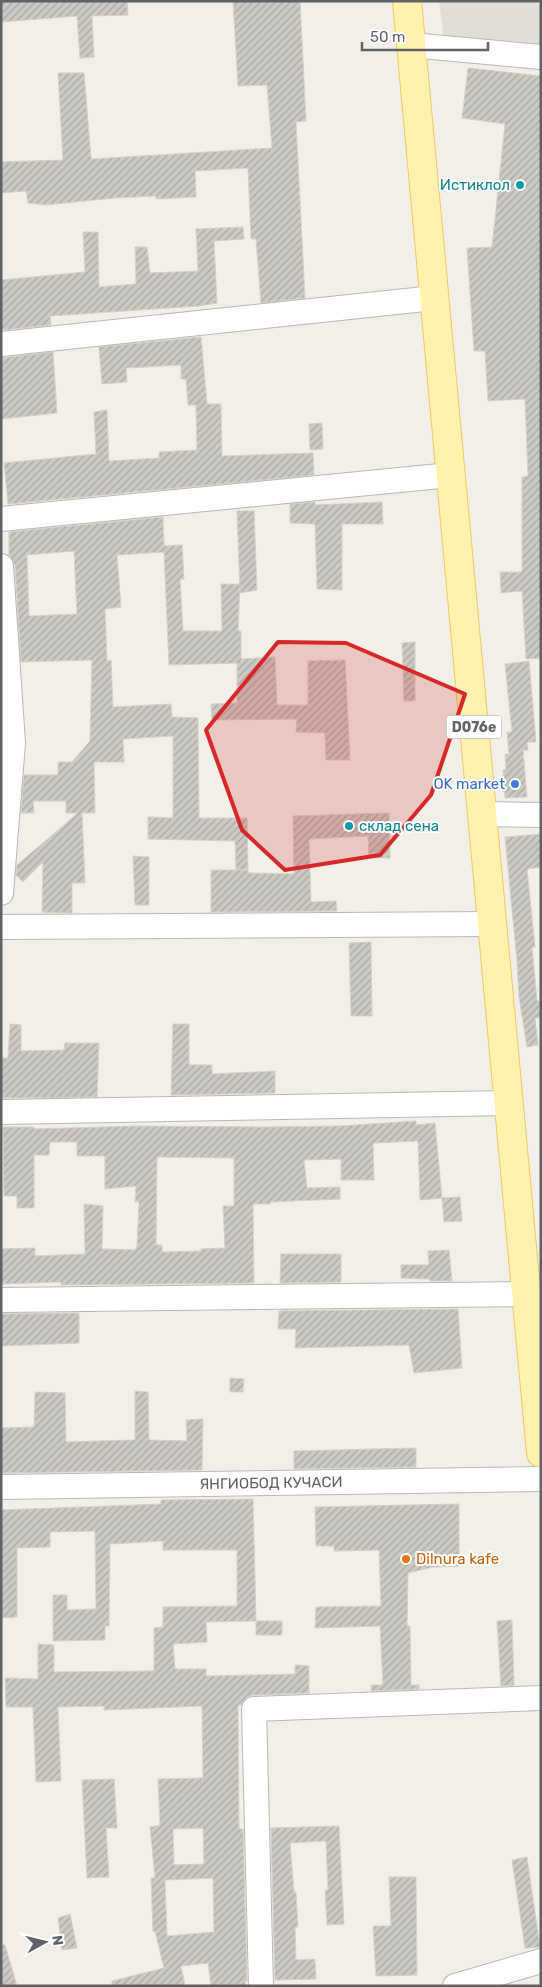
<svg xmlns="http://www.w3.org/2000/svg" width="542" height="1987" viewBox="0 0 542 1987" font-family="Rubik,sans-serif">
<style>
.education{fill:#e1ded6}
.building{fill:url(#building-hatch);stroke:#d6d1c6;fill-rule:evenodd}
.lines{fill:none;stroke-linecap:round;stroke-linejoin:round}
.minor-casing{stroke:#b5b8bc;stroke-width:26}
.major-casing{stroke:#f2c960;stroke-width:30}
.minor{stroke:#fff;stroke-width:24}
.major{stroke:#fff2af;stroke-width:28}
.marked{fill:#d62828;fill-opacity:0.2;stroke:#d62828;stroke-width:4;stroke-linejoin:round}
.culture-dot{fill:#0f9aa8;stroke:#fff;stroke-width:2}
.shop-dot{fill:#3f7fe0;stroke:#fff;stroke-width:2}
.food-dot{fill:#e8710a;stroke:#fff;stroke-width:2}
.labels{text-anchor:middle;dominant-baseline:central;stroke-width:4;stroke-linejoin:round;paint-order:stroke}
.shield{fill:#fff;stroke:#8f9295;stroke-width:1}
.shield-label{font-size:14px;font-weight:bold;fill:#5f6368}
.culture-label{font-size:15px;fill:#0d838f;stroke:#fff;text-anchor:end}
.shop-label{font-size:15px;fill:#366cbe;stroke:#fff;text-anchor:end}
.street-label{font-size:15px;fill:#5f6368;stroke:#fff}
.food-label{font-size:15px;fill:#c56008;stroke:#fff;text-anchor:start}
</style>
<defs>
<pattern id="building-hatch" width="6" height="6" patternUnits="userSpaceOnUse" patternTransform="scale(1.25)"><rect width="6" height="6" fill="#cccac5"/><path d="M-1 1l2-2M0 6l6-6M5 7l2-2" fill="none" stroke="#a9a8a4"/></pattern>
</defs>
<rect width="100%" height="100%" fill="#f1efe8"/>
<path class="education" d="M439,1H541V47L444,39Z"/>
<g class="building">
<path d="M1,1H127L128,15L92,16L94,57L80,58L77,16L1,22Z"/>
<path d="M233,1H300L306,121L296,122L305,298L261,303L256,239H251L248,168L195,171L196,197L156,199V196L115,198L45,205L28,203L26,191L1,193V162L63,160L58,73H84L91,158L92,159L272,148L267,85L238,86Z"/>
<path d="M468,68L541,76V558L539,609L541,658L526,659L522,591L501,593L500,572H522V477L528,476L525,399L488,401L485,351H474L467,248L492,247L505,124L462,118Z"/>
<path d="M243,227L244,239L214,241L217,303L199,306L50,316L51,325L1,330V280L85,272L83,232H98L99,287L136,284L135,247H147L150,273L198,271L196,229Z"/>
<path d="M201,337L207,404H221L222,456L313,453L314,475L8,504L4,463L96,454L94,412L107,410L109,461L159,458V452L197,450L196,405H188L186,379H181V365L126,368L127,382L102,384L99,347Z"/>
<path d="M53,352L57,413L1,419V358Z"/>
<path d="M322,423L323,449L310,450L309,424Z"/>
<path d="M315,502V505L382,502L383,524H342V590L317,589L315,524L290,523V504Z"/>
<path d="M237,511H254L257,590L240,593Z"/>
<path d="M163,517L164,546L182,545L184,579H180L183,631H222L221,584H240L238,631H241V659L275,657L277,705H308V661L345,660L350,760H326L325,733L296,732L297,719L212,720L211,704L237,703V663L169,665L164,552L117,555L121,607L105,609L107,661L111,660L113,707L171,704L172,717L198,718L199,818H247L248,869L236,870H248V873L294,874L293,816L389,813L390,858H369L368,836L309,839L311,902L336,901L337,911L211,912V870H236L235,841L148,839V817L173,818V736L123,739L124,762H94L95,813H82L85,883H72V913L42,912L43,862L23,882L16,875L17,865L78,813H66V801H33L34,813H21L24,775H58V762H72L90,741L92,660L21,662L15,565L9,555V532ZM74,551L77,614L29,616L27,555Z"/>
<path d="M415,642V701H404L402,643Z"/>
<path d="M529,661L536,742H527L528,750H523L527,797L505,798L503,770H506L505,754H509L507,732H512L505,664Z"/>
<path d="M541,834V867L527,869L535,947H532L537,1001H541V1018H535L538,1045L527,1047L519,997L517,961L505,837Z"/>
<path d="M133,856L149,857V905H135Z"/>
<path d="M371,942L372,1016H351L349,943Z"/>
<path d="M10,1024L21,1025V1051L64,1050L65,1043H99L97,1097L1,1098V1058H8Z"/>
<path d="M173,1024H189V1065H212V1074L275,1071V1093L171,1095Z"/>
<path d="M416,1121V1125L435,1123L442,1198L420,1200L418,1141L373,1143L374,1180H341V1159L304,1160L307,1188L340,1187V1199L270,1202L271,1204H253L254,1283L61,1285V1282L1,1284V1249L35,1248V1256L85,1254L84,1204L103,1206L102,1249L135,1250L136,1247H137L139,1202H135L136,1186L105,1189V1156H77V1142H50L49,1155H34V1208H17V1196H4L3,1127H34V1129L137,1126L267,1127L340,1126ZM157,1157L234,1158V1206H223L225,1248L201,1249V1251L162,1252V1245H156Z"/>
<path d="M460,1197L462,1221L444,1222L442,1198Z"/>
<path d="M449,1250L452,1281H430V1279L401,1278V1265H429L428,1251Z"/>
<path d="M281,1254H341V1282L280,1283Z"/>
<path d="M458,1309L462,1368L414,1373L409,1345L295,1348L296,1329H278L279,1311Z"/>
<path d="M79,1313V1343L1,1346V1314Z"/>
<path d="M230,1378L244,1379L243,1392H230Z"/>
<path d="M135,1391L148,1392L149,1440L187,1441L186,1420L203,1419L202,1470L1,1473V1428L34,1427L35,1392L65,1393L66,1442L135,1440Z"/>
<path d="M416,1448V1467L294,1469V1451Z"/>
<path d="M253,1499L256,1621L206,1622L207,1642L173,1644L175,1669H206V1676L295,1674V1665L309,1666V1693L253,1695L246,1698L241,1705H238L239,1829H243L247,1981H245V1986H211L208,1963L181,1966L185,1986H112V1981L164,1968L155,1931L153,1932L151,1878H155L150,1827L160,1825L158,1779L203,1778L202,1706L104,1710V1706L58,1707L61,1781L36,1782L33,1707H6L5,1678L38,1679V1644L54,1645V1672L154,1671V1628L163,1627V1607L237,1606V1550H163V1541L110,1544L109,1626H105V1640L53,1641V1595H67V1610L96,1609L95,1531L50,1532V1547L17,1548V1617L1,1618V1510L161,1504V1500ZM203,1828L204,1864L174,1865L173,1829ZM213,1878L214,1932L167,1936L165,1880Z"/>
<path d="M459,1504V1566L433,1567L408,1573L407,1626H410L411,1685H419V1689L371,1691V1685H383L380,1626L315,1628L316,1607L381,1606L379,1550L334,1551V1546H316L315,1507Z"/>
<path d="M512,1620L514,1685L501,1686L497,1621Z"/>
<rect x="256" y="1621" width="26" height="14"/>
<path d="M114,1779L117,1828H106L109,1877L87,1878L82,1780Z"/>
<path d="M339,1826L344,1924L327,1925L325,1890H328L326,1841L290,1843L294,1892H296L298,1927H295L296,1960L315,1959L316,1979L275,1980L271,1828Z"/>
<path d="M527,1857L540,1947L525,1948L512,1860Z"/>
<path d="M389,1877H416L417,1975L376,1976L373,1926H391Z"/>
<path d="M70,1914L77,1948L62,1950L58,1918Z"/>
<path d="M1,1945H5L17,1986H1Z"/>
</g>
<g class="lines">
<g class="minor-casing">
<g id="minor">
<path d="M411,45L541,57"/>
<path d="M1,344L434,298"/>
<path d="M1,519L450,475"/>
<path d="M1,566L13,743L1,893"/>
<path d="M482,814L541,815"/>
<path d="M1,927L492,924"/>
<path d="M1,1112L508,1103"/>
<path d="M1,1300L526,1294"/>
<path id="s1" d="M1,1487L541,1479"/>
<path d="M261,1986L254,1709L541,1698"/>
<path d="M455,1986L541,1961"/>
</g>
</g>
<g class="major-casing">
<path id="major" d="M407,1L541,1453"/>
</g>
<use href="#minor" class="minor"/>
<use href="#major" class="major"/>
</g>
<path class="marked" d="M278,642L346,643L465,694L431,795L380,855L285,870L242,830L206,730Z"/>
<g class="culture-dot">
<circle cx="520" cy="185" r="5"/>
<circle cx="349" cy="826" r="5"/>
</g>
<circle class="shop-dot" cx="515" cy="784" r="5"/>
<circle class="food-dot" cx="406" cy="1559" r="5"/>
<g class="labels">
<rect class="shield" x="446.5" y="715.5" width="55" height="23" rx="4"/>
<g class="shield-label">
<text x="474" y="727">D076e</text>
</g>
<g class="culture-label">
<text x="510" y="185">Истиклол</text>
<text x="359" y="826" text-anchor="start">склад сена</text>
</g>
<g class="shop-label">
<text x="505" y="784">OK market</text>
</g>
<g class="street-label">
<text stroke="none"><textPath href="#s1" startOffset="270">ЯНГИОБОД КУЧАСИ</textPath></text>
</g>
<g class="food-label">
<text x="416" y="1559">Dilnura kafe</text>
</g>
</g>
<rect width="542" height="1987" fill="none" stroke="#5f6368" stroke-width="5"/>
<g transform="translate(45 1942) rotate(82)" stroke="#ffffff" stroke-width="4" paint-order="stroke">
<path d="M0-4L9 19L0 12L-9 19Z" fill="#5f6368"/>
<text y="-8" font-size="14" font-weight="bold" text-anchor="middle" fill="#5f6368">N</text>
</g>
<path d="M362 42v8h126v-8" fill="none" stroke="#5f6368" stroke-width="2.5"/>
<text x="370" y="42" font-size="15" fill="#5f6368" stroke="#ffffff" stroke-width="4" paint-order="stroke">50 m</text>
</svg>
